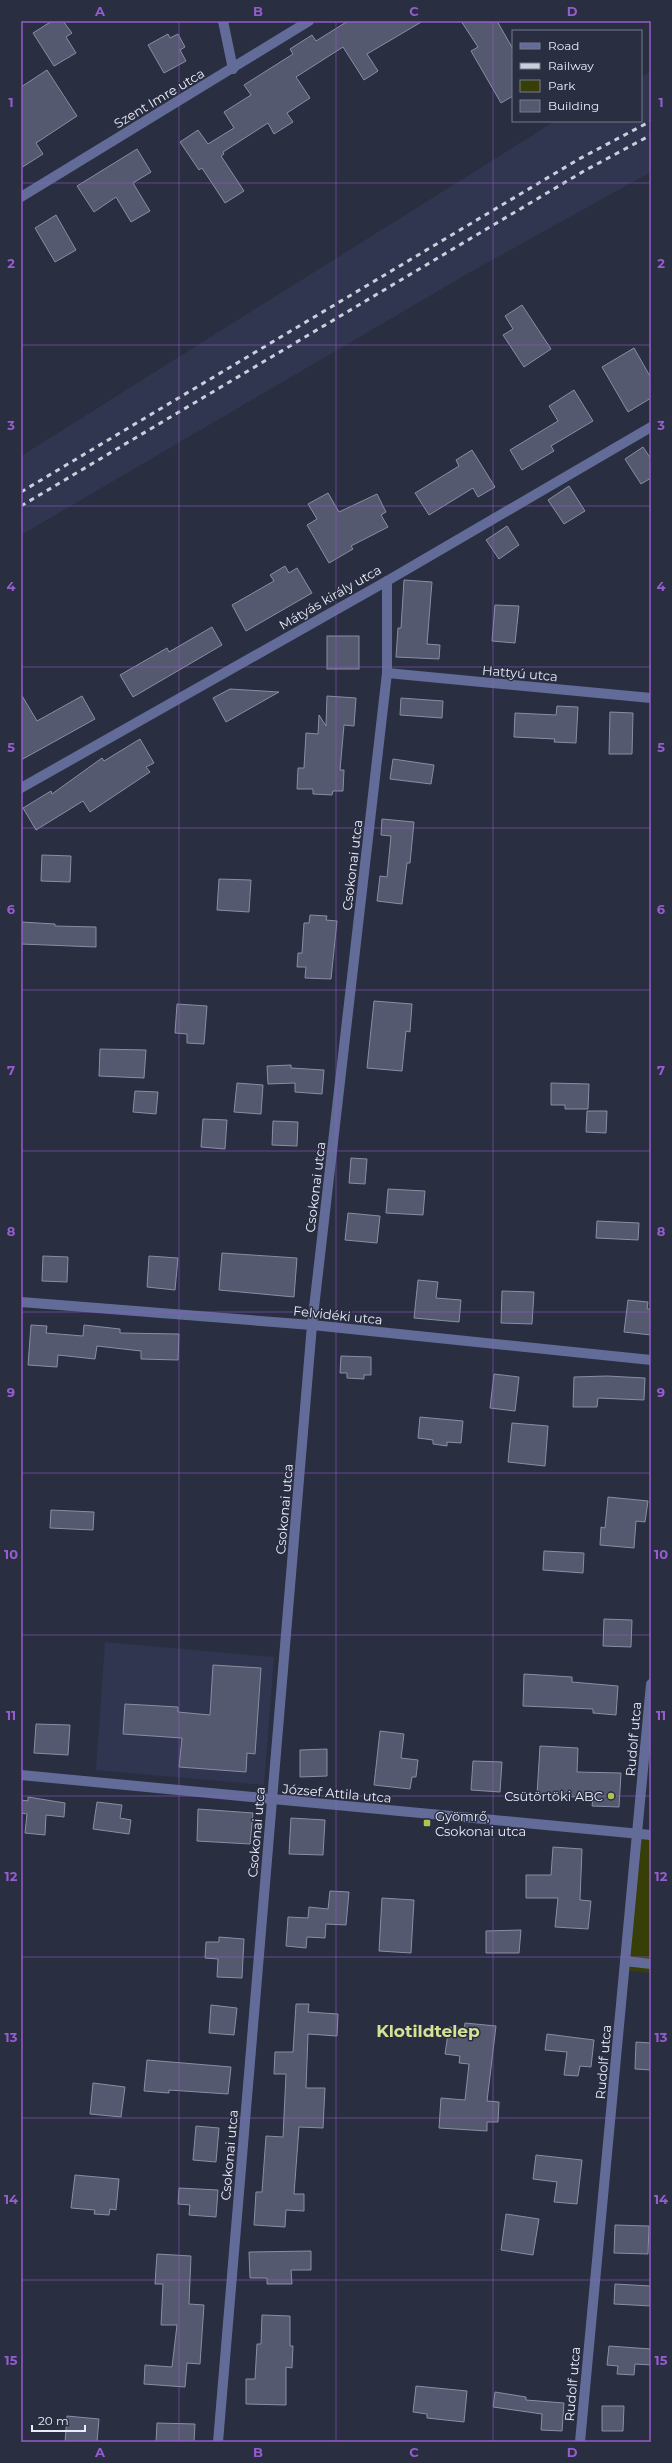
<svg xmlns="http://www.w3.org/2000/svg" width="672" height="2463" viewBox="0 0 672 2463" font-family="Montserrat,sans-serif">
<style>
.built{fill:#30364f}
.green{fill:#373e08}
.building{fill:#54596f;stroke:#888ea5}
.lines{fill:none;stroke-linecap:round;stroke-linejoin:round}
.minor{stroke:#636c98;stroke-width:10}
.rail{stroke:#cbcedc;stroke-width:3;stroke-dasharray:5 5;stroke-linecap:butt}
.grid{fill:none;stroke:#965cce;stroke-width:1;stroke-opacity:0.55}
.poi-dot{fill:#b2c34c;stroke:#292e41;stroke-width:1.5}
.labels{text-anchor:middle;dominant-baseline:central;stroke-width:3;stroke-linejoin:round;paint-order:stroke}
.street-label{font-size:13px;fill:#e9ecf9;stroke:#292e41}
.poi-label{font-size:13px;fill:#e9ecf9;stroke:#292e41;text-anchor:end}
.district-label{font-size:17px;font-weight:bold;fill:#d4e295;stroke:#292e41}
.neatline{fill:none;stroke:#965cce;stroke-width:1.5}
.grid-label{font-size:13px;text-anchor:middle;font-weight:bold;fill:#965cce}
</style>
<rect width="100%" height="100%" fill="#292e41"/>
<g class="built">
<path d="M651,72V172L474,270L21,535V456L555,121H641V77Z"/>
<path d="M105,1642L274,1657L264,1785L96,1770Z"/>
</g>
<path class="green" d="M637,1833L651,1835V1973L624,1970Z"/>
<g class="building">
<path d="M52,21H63L72,33L66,37L76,53L54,66L33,33Z"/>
<path d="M348,21H423L367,54L378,71L364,80L343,47L296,77L310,98L287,113L293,122L274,134L268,123L223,152L224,154L221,156L244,191L225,203L202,168L199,170L180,142L198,130L208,144L234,128L224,112L251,95L244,85L293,54L290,49L312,35L316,41Z"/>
<path d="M461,21H497L513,49V96L501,103L471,51L478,47Z"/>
<path d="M168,34L170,38L178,34L185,47L180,50L186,61L164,73L148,45Z"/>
<path d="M47,70L77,116L36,143L43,154L21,168V87Z"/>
<path d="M137,149L151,172L133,183L150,211L131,222L116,197L94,212L77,186Z"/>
<path d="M56,215L76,250L55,262L35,228Z"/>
<path d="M522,305L551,349L524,367L503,335L513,329L505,316Z"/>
<path d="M634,348L651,378V398L628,412L602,367Z"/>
<path d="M574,390L593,421L551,446L554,451L522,470L510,450L558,421L549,406Z"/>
<path d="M643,447L651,459V478L641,484L625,459Z"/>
<path d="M472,450L495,487L478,497L473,488L429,515L415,493L459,466L456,460Z"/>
<path d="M569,486L585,511L564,524L548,500Z"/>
<path d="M328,493L339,512L377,494L386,512L381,515L388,527L351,546L353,549L329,563L307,525L317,519L308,504Z"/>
<path d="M507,526L519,545L499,559L486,540Z"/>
<path d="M285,566L289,573L297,568L312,593L246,631L232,605L274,581L270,575Z"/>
<path d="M404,580L432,582L427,644L440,645L439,659L396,657L398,628H401Z"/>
<path d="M495,605L519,606L515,643L492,641Z"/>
<path d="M212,627L222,645L133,697L120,675L167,648L169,652Z"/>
<rect x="327" y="636" width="32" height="33"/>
<path d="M230,689L279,692L226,722L213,698Z"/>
<path d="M21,694L37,721L82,696L95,719L21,760Z"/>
<path d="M327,696L356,698L354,726L344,725L340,770H344L343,791H333L332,795L313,794V789H297L298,768H304L306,733L318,734L319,715L326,726Z"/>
<path d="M401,698L443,701L442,718L400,715Z"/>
<path d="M557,706L578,707L576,743L554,742L555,739L514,737L515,713L556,715Z"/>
<path d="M610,712L633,713L632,754H609Z"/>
<path d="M140,739L154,763L146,767L150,772L90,812L83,801L36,830L23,808L51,791L52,794L102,758L104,761Z"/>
<path d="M393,759L434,765L431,784L390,779Z"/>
<path d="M382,819L414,822L410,863H407L402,904L377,901L380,876L387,877L391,836L381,835Z"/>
<path d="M42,855L71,856L70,882L41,881Z"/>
<path d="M219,879L251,880L249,912L217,910Z"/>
<path d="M310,915L327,916L326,920L337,921L331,979L305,978L306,967H297L298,953H302L304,923H309Z"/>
<path d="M21,922L55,924V926L96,927V947L21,944Z"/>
<path d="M374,1001L412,1004L410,1032L406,1031L402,1071L367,1068Z"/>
<path d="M177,1004L207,1006L204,1044L187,1043V1034L175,1033Z"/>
<path d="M100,1049L146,1050L144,1078L99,1076Z"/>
<path d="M291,1065V1068L324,1070L322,1094L295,1092V1083L268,1084L267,1066Z"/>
<path d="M237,1083L263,1085L261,1114L234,1112Z"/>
<path d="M551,1083L589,1084L588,1109H565V1105H551Z"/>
<path d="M135,1091L158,1092L156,1114L133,1112Z"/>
<path d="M587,1111H607L606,1133L586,1132Z"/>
<path d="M203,1119L227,1120L225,1149L201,1147Z"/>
<path d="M273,1121L298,1122L297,1146L272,1145Z"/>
<path d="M351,1158L367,1159L365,1184L349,1183Z"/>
<path d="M388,1189L425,1191L423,1215L386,1213Z"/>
<path d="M348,1213L380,1216L377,1243L345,1240Z"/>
<path d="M597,1221L639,1223L638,1240L596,1238Z"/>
<path d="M222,1253L297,1258L294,1297L219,1290Z"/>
<path d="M43,1256L68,1257L67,1282L42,1281Z"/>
<path d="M149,1256L178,1258L175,1290L147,1287Z"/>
<path d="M418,1280L438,1282L436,1298L461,1300L459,1322L414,1318Z"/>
<path d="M502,1291L534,1292L532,1324L501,1323Z"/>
<path d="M628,1300L648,1302L647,1309H651V1335L624,1332Z"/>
<path d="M31,1325L47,1326L46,1333L83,1336L84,1325L120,1329V1333L179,1334L178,1360L141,1359V1351L97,1346L95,1359L58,1355L57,1367L28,1365Z"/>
<path d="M341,1356L371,1357V1375H364V1379L347,1378V1373H340Z"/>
<path d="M494,1374L519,1377L515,1411L490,1408Z"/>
<path d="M607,1376L645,1378L644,1400L598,1398L597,1407H573L574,1377Z"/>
<path d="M420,1417L463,1421L461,1443L447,1442V1446L433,1444V1440L418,1438Z"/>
<path d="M512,1423L548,1426L545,1466L508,1462Z"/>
<path d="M608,1497L648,1501L645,1522L636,1521L634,1548L600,1545L601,1527L605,1528Z"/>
<path d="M51,1510L94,1512L93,1530L50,1528Z"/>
<path d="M544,1551L584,1553L583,1573L543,1570Z"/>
<path d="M604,1619L632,1620L631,1647L603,1646Z"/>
<path d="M213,1665L261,1668L255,1754L247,1753L246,1772L179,1767L182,1738L123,1734L125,1704L178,1707V1712L210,1715Z"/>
<path d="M524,1674L572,1677V1682L618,1686L616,1715L593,1713V1709L523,1706Z"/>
<path d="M36,1724L70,1725L68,1755L34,1753Z"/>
<path d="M380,1731L404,1734L401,1758L418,1760L416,1777H412L410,1789L374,1785Z"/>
<path d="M540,1746L578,1748L577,1772L621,1773L619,1807L592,1806L593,1798L537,1795Z"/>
<path d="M327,1749V1776L300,1777V1750Z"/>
<path d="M473,1761L502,1762L500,1792L471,1790Z"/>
<path d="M28,1797L65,1803L64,1817L46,1815L45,1835L25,1833L27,1814L21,1813V1800L28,1801Z"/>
<path d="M97,1802L122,1805L120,1818L131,1820L129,1834L93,1829Z"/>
<path d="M198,1809L253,1813L250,1844L197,1841Z"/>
<path d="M291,1818L325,1820L323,1855L289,1854Z"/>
<path d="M553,1847L582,1849L580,1900L591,1901L588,1929L555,1927L558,1898H526V1875H551Z"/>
<path d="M330,1891L349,1892L346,1925L326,1924L325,1938L307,1937L306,1948L286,1946L288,1917L308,1918L309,1907L328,1909Z"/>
<path d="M382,1898L414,1900L411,1953L379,1951Z"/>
<path d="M521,1930L519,1953H486V1931Z"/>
<path d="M219,1937L244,1939L242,1978L217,1977L218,1959L205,1958L206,1942H219Z"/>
<path d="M296,2004H309L308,2012L338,2014L337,2036L308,2034L306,2088H325L323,2128L299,2127L294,2194H304V2211L286,2210L285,2227L254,2225L256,2192H262L266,2136L283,2137L286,2074H274L275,2052H293Z"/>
<path d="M211,2005L237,2008L234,2035L209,2033Z"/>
<path d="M465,2023L496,2026L487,2101L499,2102L498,2122H487V2131L439,2128L441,2098L465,2100L469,2064L459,2063L460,2056L445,2054L449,2027L464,2029Z"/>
<path d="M547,2034L594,2040L591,2067L580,2066L578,2076L564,2075L567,2052L545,2050Z"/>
<path d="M636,2042L651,2043V2070L635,2069Z"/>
<path d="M147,2060L231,2067L228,2094L169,2090V2093L144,2091Z"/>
<path d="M93,2083L125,2087L121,2117L90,2114Z"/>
<path d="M196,2126L219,2128L216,2162L193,2160Z"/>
<path d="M536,2155L582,2160L577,2204L554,2202L557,2182L533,2179Z"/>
<path d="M75,2175L119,2179L116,2210L110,2209L109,2215L94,2214L95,2210L71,2208Z"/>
<path d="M179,2188L218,2190L216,2217L189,2215L190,2205L178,2204Z"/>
<path d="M506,2214L539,2219L533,2255L501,2250Z"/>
<path d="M615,2225L649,2226L648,2254L614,2253Z"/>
<path d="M311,2251V2270H291L292,2284H267V2278H250L249,2252Z"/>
<path d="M157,2254L191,2256L189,2304L204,2305L200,2364L187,2363L185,2387L144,2384L145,2365L172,2367L177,2325H161L163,2284H155Z"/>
<path d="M615,2284L651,2286V2306L614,2304Z"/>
<path d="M262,2315L290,2316V2346H293L292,2368L286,2367V2405L246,2404V2379H255L257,2344H261Z"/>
<path d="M609,2346L651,2349V2365L635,2364L634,2375L617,2374L618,2366L607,2365Z"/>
<path d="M416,2386L467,2391L464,2422L427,2418V2414L413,2412Z"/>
<path d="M495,2392L526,2397V2400L564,2403L562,2431L541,2430L542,2414L493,2407Z"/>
<path d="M602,2406H624L623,2431H602Z"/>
<path d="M67,2416L99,2419L97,2442H65Z"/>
<path d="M157,2423L195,2424L194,2442H156Z"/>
</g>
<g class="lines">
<g class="minor">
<path d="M223,21L233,69"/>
<path d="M21,197L309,21"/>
<path d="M387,673L651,698"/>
<path d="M21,788L387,581L651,427"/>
<path d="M21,1302L312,1325L651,1360"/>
<path d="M21,1775L651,1835"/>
<path d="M625,1961L651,1964"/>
<path d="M218,2442L312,1325L387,673V581"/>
<path d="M580,2442L651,1684"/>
</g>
<g class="rail">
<path d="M21,492L579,159L651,121"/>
<path d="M21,506L584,171L651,135"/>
</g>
</g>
<path class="grid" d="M179,21V2442M336,21V2442M493,21V2442M21,183H651M21,345H651M21,506H651M21,667H651M21,828H651M21,990H651M21,1151H651M21,1312H651M21,1473H651M21,1635H651M21,1796H651M21,1957H651M21,2118H651M21,2280H651"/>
<g class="poi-dot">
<circle cx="611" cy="1796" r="4"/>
<rect x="423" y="1819" width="8" height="8" rx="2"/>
</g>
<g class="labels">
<g class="street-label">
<text transform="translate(159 98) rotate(-31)">Szent Imre utca</text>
<text transform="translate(330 597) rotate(-30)">Mátyás király utca</text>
<text transform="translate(520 673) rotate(5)">Hattyú utca</text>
<text transform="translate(352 865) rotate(-83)">Csokonai utca</text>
<text transform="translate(315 1187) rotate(-83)">Csokonai utca</text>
<text transform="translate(338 1315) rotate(6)">Felvidéki utca</text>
<text transform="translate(284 1509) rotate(-85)">Csokonai utca</text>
<text transform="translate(633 1739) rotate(-85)">Rudolf utca</text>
<text transform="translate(337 1793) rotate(5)">József Attila utca</text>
<text transform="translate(256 1832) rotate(-85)">Csokonai utca</text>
<text transform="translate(603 2062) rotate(-85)">Rudolf utca</text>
<text transform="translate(229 2155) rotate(-85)">Csokonai utca</text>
<text transform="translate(572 2384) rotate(-85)">Rudolf utca</text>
</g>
<g class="poi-label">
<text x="603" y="1796">Csütörtöki ABC</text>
<text x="435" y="1816" text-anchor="start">Gyömrő,<tspan x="435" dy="15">Csokonai utca</tspan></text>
</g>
<g class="district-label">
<text x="428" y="2031">Klotildtelep</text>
</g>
</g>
<rect width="672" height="2463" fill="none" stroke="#292e41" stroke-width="44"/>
<rect x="512" y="30" width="130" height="92" fill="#292e41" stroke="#767a8b"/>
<rect x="520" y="43" width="20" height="6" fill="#636c98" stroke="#767a8b"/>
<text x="548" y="50" font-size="12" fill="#e9ecf9">Road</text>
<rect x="520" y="63" width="20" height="6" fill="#cbcedc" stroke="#767a8b"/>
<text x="548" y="70" font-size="12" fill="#e9ecf9">Railway</text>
<rect x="520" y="80" width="20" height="12" fill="#373e08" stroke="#767a8b"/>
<text x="548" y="90" font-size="12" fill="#e9ecf9">Park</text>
<rect x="520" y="100" width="20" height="12" fill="#54596f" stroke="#767a8b"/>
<text x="548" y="110" font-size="12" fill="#e9ecf9">Building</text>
<path d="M32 2425v6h53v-6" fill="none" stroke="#e9ecf9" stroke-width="2"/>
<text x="38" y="2425" font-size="12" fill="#e9ecf9" stroke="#292e41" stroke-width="3" paint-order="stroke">20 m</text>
<rect x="22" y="22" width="628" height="2419" class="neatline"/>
<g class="grid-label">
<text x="100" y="16">A</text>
<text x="258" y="16">B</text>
<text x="414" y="16">C</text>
<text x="572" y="16">D</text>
<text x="11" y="107">1</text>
<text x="661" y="107">1</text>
<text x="11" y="268">2</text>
<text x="661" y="268">2</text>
<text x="11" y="430">3</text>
<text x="661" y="430">3</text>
<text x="11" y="591">4</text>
<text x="661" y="591">4</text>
<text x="11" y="752">5</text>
<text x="661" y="752">5</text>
<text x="11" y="914">6</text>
<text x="661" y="914">6</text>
<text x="11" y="1075">7</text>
<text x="661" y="1075">7</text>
<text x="11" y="1236">8</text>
<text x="661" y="1236">8</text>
<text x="11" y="1397">9</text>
<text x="661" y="1397">9</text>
<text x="11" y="1559">10</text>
<text x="661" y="1559">10</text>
<text x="11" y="1720">11</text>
<text x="661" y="1720">11</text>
<text x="11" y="1881">12</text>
<text x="661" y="1881">12</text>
<text x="11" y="2042">13</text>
<text x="661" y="2042">13</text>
<text x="11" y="2204">14</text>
<text x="661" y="2204">14</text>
<text x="11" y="2365">15</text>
<text x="661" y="2365">15</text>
<text x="100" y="2457">A</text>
<text x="258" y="2457">B</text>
<text x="414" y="2457">C</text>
<text x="572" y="2457">D</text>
</g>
</svg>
